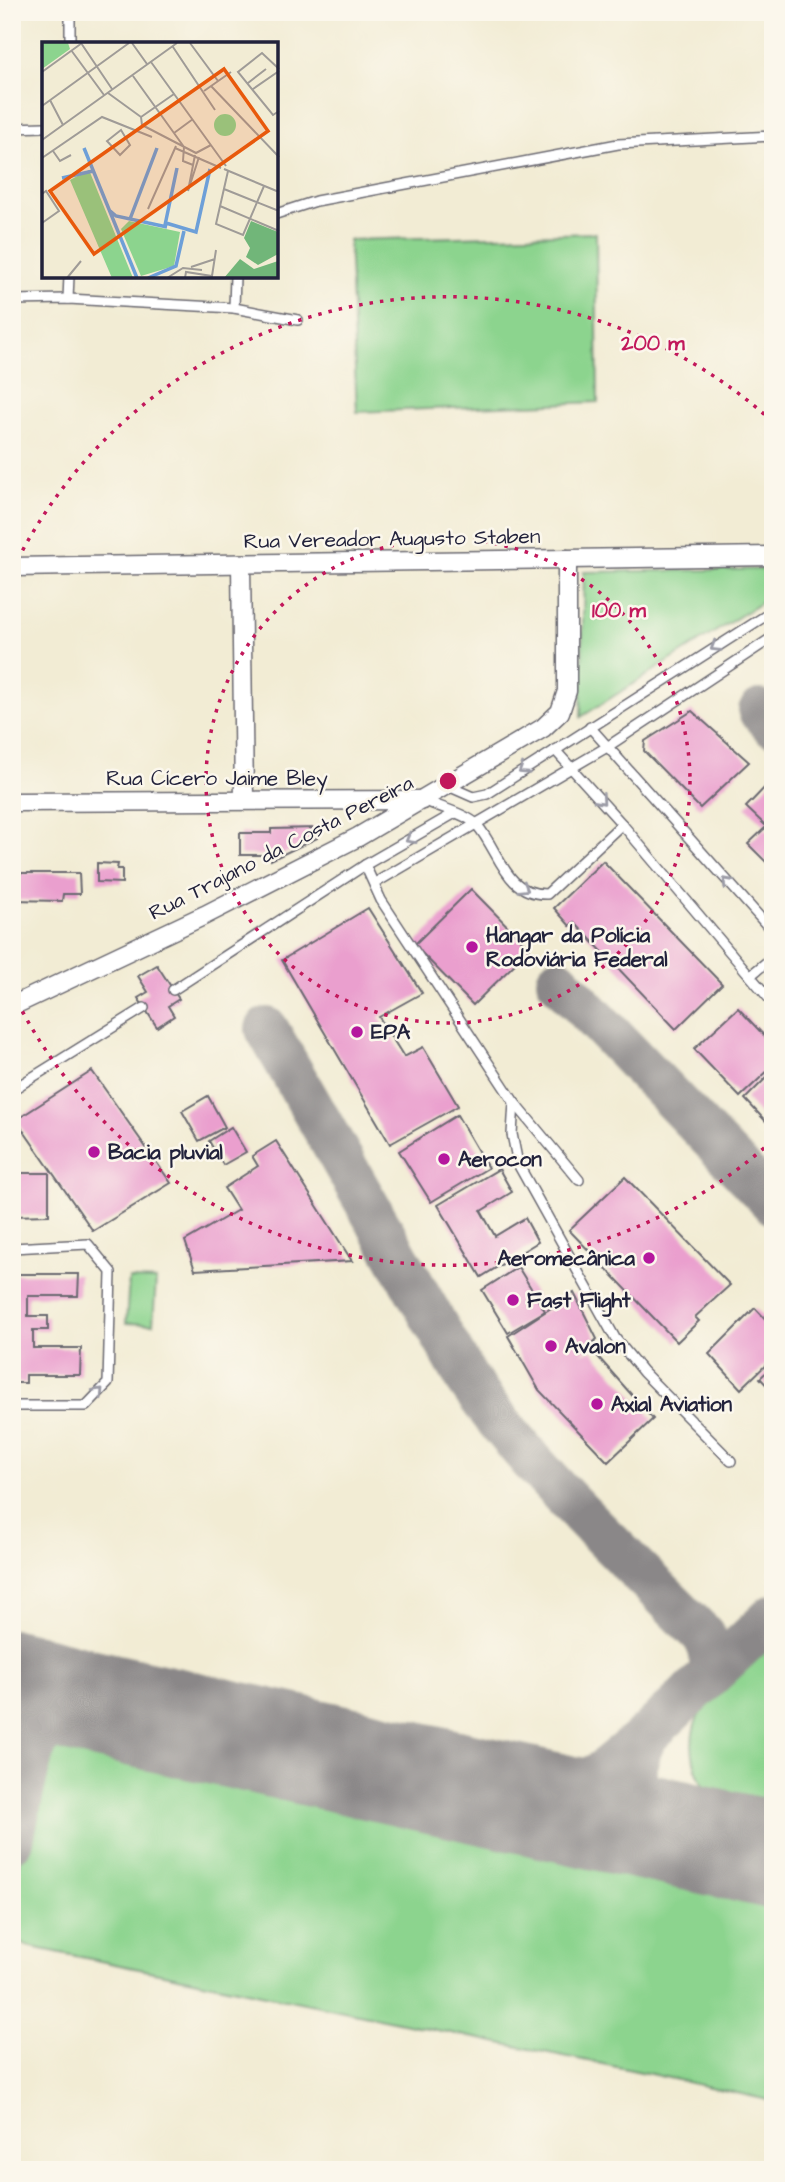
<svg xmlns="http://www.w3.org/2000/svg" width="785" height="2182" viewBox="0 0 785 2182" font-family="'Architects Daughter',sans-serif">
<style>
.green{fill:#8cd48e;stroke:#577b64;stroke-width:2}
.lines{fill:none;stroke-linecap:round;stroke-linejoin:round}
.taxiway{stroke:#8a8788;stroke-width:44}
.runway{stroke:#8a8788;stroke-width:108}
.building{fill:#ea9fce}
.service-casing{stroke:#6b6971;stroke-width:12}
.minor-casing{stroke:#6b6971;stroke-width:21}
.service{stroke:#fff;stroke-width:9}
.minor{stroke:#fff;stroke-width:18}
.oneway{stroke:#9c9ca7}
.ring{fill:none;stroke:#c2185b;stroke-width:3.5;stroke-dasharray:3.5 7}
.poi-dot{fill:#b5179e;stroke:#fbf7ec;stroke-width:2.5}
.labels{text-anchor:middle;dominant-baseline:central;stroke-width:5;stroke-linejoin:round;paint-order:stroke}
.street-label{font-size:21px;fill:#22223b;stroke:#fbf7ec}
.poi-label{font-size:21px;font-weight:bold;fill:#22223b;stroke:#fbf7ec;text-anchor:start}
.inset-river{fill:none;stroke:#6d9fd8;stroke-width:3.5}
.inset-road{fill:none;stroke:#9f9b97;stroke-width:2}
.view{fill:#e8590c;fill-opacity:0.15;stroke:#e8590c;stroke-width:3.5}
.inset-edge{fill:none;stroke:#22223b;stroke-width:3.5}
.centre{fill:#c2185b;stroke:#fbf7ec;stroke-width:3.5}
.ring-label{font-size:21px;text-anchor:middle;font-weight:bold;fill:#c2185b;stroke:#fbf7ec;stroke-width:5;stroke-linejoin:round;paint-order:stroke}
</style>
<rect width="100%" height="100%" fill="#fbf7ec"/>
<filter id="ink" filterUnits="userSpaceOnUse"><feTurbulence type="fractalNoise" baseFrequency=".0143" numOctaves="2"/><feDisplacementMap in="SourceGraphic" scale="14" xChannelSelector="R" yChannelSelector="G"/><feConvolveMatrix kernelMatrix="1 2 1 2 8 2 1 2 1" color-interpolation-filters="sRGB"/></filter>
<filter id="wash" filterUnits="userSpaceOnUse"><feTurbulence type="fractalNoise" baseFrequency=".00686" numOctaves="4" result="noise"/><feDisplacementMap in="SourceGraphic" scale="28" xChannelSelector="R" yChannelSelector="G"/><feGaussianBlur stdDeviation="1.57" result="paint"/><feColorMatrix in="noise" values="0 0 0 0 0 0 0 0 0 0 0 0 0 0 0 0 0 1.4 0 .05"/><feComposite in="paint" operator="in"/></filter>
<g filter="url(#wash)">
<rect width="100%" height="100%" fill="#f2ecd4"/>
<g class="green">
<path d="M596,233L598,402L357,412L349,240Z"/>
<path d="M773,569V595L581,717L584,572Z"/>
<path d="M129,1279L156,1280L153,1324L126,1323Z"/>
<path d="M773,1641V1816C754,1812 732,1810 716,1798C691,1778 684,1735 703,1709C722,1683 750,1662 773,1641Z"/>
<path d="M57,1727L773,1892V2101L646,2073L27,1946L12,1938V1902L43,1741Z"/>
</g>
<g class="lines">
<g class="taxiway">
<path d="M760,711L773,725"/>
<path d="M558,980L773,1203"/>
<path d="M267,1029L467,1379C533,1475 622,1553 703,1635C712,1650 713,1660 709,1676"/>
<path d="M647,1735C633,1759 626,1796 652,1817C660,1824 672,1829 681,1835"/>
<path d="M507,1795H538L570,1791L602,1772L647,1735L773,1616"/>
<path d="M12,1840C19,1811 28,1745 47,1724C58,1711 75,1706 91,1703"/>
</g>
<path class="runway" d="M12,1683L91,1703L773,1855"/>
</g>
<g id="blocks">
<g class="building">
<path d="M692,711L749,762L700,808L644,751L645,741Z"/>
<path d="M771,781L773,783V816L765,825L746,807Z"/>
<path d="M317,828V838L271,860V855H240V833H271V829Z"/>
<path d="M765,828L773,837V856L766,862L748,844Z"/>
<path d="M603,861L722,984L676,1029L574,922L570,926L554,908Z"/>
<path d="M97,863L118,864L117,869H122V883L97,882Z"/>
<path d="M12,873H79L80,894H63L62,901L12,900Z"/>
<path d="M471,889L530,949L473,1005L414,945Z"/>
<path d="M368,908L422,993L379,1017L404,1057L423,1047L458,1106L390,1144L282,960Z"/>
<path d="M157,965L179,999L168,1006L174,1016L157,1027L138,998L148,992L138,976Z"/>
<path d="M738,1008L773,1045V1066L740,1097L694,1049Z"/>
<path d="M92,1071L171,1183L93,1231L16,1120Z"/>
<path d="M773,1071V1129L745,1099Z"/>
<path d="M208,1096L225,1127L199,1141L182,1111Z"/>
<path d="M457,1115L488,1168L431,1202L399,1151Z"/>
<path d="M231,1127L246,1152L223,1165L209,1141Z"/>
<path d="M276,1141L352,1261L195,1270L185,1241L238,1210L224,1188L258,1166L252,1156Z"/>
<path d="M499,1169L512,1192L481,1211L495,1236L525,1218L538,1242L481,1277L438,1205Z"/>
<path d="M12,1173H49V1215L12,1216Z"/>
<path d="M625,1177L730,1285L695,1317L699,1321L677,1342L569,1230Z"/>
<path d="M518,1267L545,1311L508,1333L482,1290Z"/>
<path d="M12,1274H79L78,1296H28V1316H48V1330H33V1348H81L80,1375H26V1383H12Z"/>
<path d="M574,1293L597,1339L581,1354L592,1350L653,1419L608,1462L539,1390L508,1336Z"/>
<path d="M755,1308L773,1327V1358L741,1389L709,1354Z"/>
<path d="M773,1366V1392L760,1378Z"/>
</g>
</g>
</g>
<g filter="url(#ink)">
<use href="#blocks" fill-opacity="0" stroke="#6b6971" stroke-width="2"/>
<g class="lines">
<g class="service-casing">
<g id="service">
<path d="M70,12V44"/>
<path d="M12,128L44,127"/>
<path d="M276,214L316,201L618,144L773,136"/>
<path d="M68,299L69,276"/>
<path d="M12,300L68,299L234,308L298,320"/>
<path d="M234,308L235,276"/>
<path d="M590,727L773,932"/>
<path d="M555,750L622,824L773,1003"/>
<path d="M448,786L473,797L487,794L773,611"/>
<path d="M423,800C436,806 469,815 477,825C500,852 505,895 547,894L622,824"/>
<path d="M365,865L381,900L514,1102L512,1134L518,1164L615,1338L643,1372L731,1461"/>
<path d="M375,883L607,747L773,637"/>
<path d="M751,975L773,957"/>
<path d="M173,990L365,865L455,813"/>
<path d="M12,1090L144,1008"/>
<path d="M514,1102L579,1180"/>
<path d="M12,1248L88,1244L111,1272L108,1383L86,1406H12"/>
</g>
</g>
<g class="minor-casing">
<g id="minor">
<path d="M241,564L244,800"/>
<path d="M12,567L773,556"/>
<path d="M12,802L422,800"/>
<path d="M12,1006L205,915L358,837L543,728L560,712L567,691V559"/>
</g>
</g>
<use href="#service" class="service"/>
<use href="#minor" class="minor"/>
</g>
<defs><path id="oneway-chevron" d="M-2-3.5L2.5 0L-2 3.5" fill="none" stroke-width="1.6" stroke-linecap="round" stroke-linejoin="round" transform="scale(1.75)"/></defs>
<g class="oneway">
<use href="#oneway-chevron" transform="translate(715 647) rotate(148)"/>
<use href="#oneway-chevron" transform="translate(523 770) rotate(147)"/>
<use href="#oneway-chevron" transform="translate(601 800) rotate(48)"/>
<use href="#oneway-chevron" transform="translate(410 839) rotate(150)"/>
<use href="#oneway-chevron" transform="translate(727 882) rotate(-132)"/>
<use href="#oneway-chevron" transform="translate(524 888) rotate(32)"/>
<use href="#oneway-chevron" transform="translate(99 1392) rotate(-47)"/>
</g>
</g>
<g class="ring">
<circle cx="448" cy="781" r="242"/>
<path d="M772 1141A484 484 0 0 1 13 993M13 569A484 484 0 0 1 772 421"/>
</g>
<g class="poi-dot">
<circle cx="472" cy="947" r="7"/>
<circle cx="357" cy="1032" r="7"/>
<circle cx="94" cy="1152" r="7"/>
<circle cx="444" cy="1159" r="7"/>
<circle cx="649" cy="1258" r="7"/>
<circle cx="513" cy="1300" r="7"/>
<circle cx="551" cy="1346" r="7"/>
<circle cx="597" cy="1404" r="7"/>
</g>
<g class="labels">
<g class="street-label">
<text transform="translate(392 539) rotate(-1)">Rua Vereador Augusto Staben</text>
<text x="217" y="778">Rua Cícero Jaime Bley</text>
<text transform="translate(281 848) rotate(-27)">Rua Trajano da Costa Pereira</text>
</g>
<g class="poi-label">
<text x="486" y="935">Hangar da Polícia<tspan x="486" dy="24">Rodoviária Federal</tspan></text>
<text x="371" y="1032">EPA</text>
<text x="108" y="1152">Bacia pluvial</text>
<text x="458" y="1159">Aerocon</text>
<text x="635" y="1258" text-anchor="end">Aeromecânica</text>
<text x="527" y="1300">Fast Flight</text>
<text x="565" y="1346">Avalon</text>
<text x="611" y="1404">Axial Aviation</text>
</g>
</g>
<g transform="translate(42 42)">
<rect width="236" height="236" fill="#f2ecd4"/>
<path d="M0,1H26L28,7L0,27ZM172 83a11 11 0 1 1 22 0a11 11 0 1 1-22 0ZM47,128L91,236H70L28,138ZM87,179L138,190L132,224L99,234L79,187Z" fill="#8cd48e"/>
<path d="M209,179L236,190V212L216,223L204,215L208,206L202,196ZM198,217L212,227L236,219V236H182Z" fill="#71b679"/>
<path class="inset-river" d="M42,106L95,236M20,136L51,129M67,168L74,174L125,185M88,177L115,106M124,181L154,190L168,127M123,183L135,126M106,236L134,224L142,189"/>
<path class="inset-road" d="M39,1L70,47M90,1L105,22M148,1L176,39M131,5L173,68M29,8L62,53M109,20L184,124M237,27L220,11L196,30L231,73L237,69M0,30L40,1M91,34L142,105L141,119L151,123M206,41L224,27M169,44L237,115M211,47L237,29M162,49L189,30M66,51L99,75M8,58L21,83M0,64L87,1M99,75L100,83L154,111L169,103M99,75L132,52M79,88L88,103L78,113L65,99ZM132,91L151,77M0,98L135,1M133,106L179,126M11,109L18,119L29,113M153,113L146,149L157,115M0,116L60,75L110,95M182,127L237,150M186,129L174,182L201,193L222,144M182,147L237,169M0,152L4,149L17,169L0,181M178,164L237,189M106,167L134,104M149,225L173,217M25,236L39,219M125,236L141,226L160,228M143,236L144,230L170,234L174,208"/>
<path class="view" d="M182,27L226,89L52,212L8,149Z"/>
<rect width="236" height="236" class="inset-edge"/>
</g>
<circle cx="448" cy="781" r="10" class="centre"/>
<g class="ring-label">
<text x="653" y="350">200 m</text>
<text x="619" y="617">100 m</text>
</g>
<rect width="785" height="2182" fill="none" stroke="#fbf7ec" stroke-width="42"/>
</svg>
